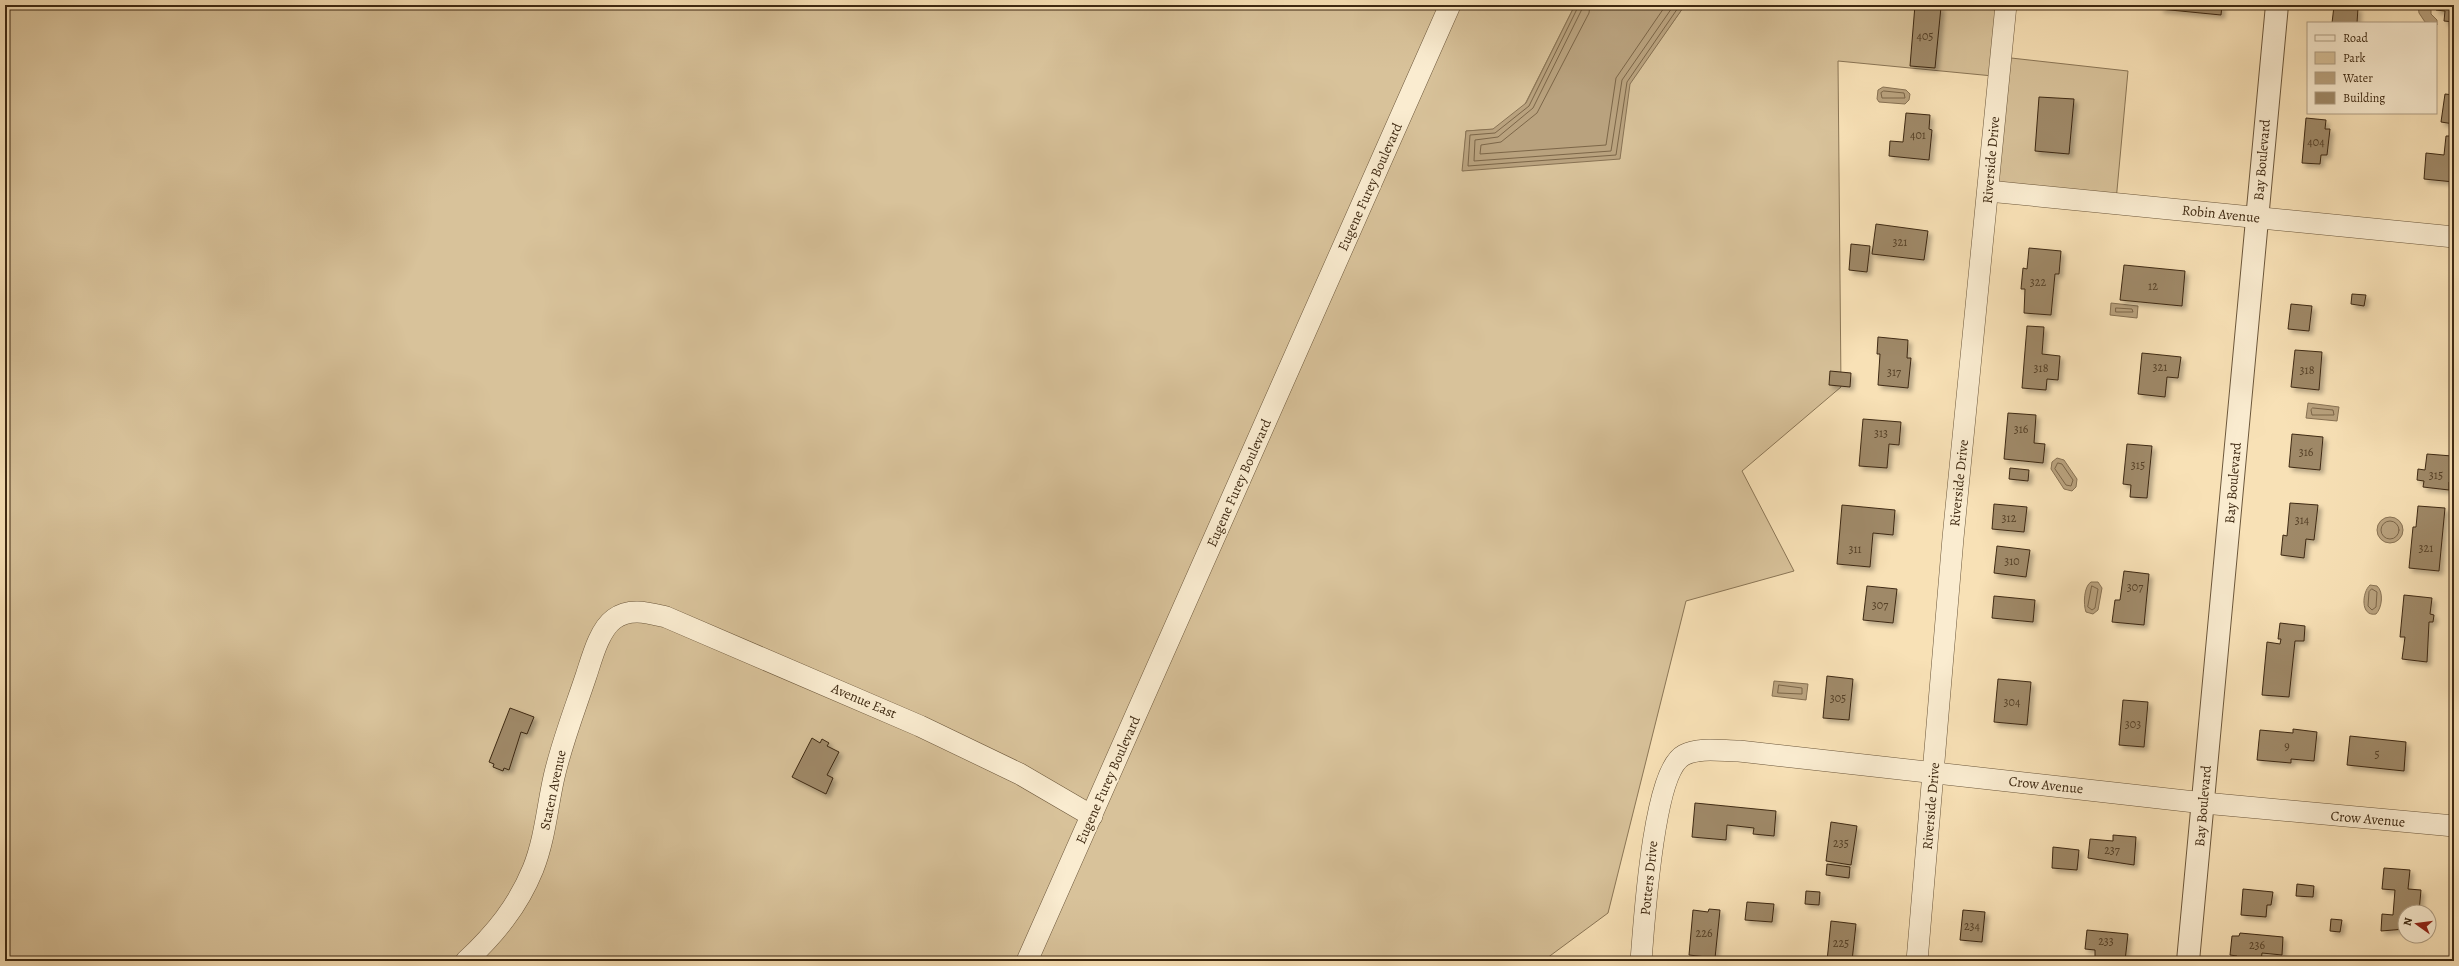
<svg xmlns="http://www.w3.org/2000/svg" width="2459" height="966" viewBox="0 0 2459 966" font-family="Alegreya,serif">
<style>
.green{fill:#d8c29a;stroke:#8b7656}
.water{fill:#b9a27e;stroke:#887253}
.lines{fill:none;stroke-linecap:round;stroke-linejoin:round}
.shore{stroke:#7c6648;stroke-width:1}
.building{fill:#9f8967;stroke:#3e2912;filter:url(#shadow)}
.minor-casing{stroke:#6c573b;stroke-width:22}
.tertiary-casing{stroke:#6c573b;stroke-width:24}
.minor{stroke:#faecd0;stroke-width:21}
.tertiary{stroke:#faecd0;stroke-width:22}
.labels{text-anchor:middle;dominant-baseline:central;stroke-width:4;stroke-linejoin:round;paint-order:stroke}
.number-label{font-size:12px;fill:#564127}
.street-label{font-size:14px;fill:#3e2912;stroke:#faecd0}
</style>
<defs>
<filter id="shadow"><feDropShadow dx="3.5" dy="3.5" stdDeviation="2" flood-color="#0004"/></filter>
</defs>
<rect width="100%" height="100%" fill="#f8e1b6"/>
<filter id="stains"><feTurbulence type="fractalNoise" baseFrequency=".005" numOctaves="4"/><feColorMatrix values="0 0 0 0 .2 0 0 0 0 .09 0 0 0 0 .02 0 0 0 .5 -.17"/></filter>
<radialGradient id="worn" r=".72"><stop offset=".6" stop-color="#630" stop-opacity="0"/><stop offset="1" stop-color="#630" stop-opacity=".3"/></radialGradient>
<path class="green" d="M5,5H1575L1513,128L1466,131L1463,171L1631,81L1685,5H2000L1993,56L2128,71L2115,212L1981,192L1993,76L1838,61L1841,387L1742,471L1794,571L1686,601L1608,913L1543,961H5Z"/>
<g class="water">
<path d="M1575,5H1685L1630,84L1620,159L1462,171L1466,131L1493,129L1526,103Z"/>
<path d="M2418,5H2431V14L2437,20V25L2436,23L2425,22L2419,13Z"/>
<path d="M1883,87L1906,90L1910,94L1909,100L1905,104L1879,102L1877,99L1878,90Z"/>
<path d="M2111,303L2138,306L2137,318L2110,315Z"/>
<path d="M2308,403L2339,407L2337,421L2306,418Z"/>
<path d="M2057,458L2064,460L2077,479L2076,487L2072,491L2064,489L2051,469L2052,462Z"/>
<circle cx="2390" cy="530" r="13"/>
<path d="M2091,582H2098L2102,588L2098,610L2093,614L2086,612C2083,604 2084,586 2091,582Z"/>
<path d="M2370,585L2377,586C2384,592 2382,608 2376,614C2360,617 2362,592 2370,585Z"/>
<path d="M1774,681L1808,684L1806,700L1772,696Z"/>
</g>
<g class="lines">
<g class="shore">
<path d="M1579,5L1529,106L1495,133L1470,135L1468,166L1616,155L1627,82L1680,5"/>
<path d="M1584,5L1533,108L1498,137L1475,140L1474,161L1611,151L1622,80L1674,5"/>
<path d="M1590,5L1589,13L1537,113L1501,142L1481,145L1480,154L1606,145L1616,78L1666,5"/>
<path d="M1884,91L1904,93L1905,98H1882L1881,93Z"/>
<path d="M2116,308L2132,309L2133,312H2116Z"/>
<path d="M2313,408L2333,410L2334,415H2312L2311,410Z"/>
<path d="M2058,463L2062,464L2073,480L2071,486L2066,485L2055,469Z"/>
<circle cx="2390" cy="530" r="9"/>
<path d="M2092,586L2098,589L2095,608L2092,610L2088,607Z"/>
<path d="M2372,589L2377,592L2376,607L2372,610L2368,606L2369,592Z"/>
<path d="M1779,685L1802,688V694L1778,693Z"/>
</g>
</g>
<g class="building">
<path d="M1915,5L1941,7L1935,68L1910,66Z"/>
<path d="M2161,5H2222L2221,15L2160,9Z"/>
<path d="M2436,5H2454V22L2444,21L2445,11L2436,10Z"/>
<path d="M2334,6L2358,8L2357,23H2332Z"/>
<path d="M2445,94L2454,95V124L2441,122Z"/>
<path d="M2039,97L2074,99L2069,154L2035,151Z"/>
<path d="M1906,113L1930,115L1929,129L1932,130L1929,160L1889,156L1890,141L1903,142Z"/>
<path d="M2306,118L2326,120L2325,129H2330L2327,155H2321L2320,164L2302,163Z"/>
<path d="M2446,136H2454V182L2424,179L2426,153L2444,155Z"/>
<path d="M1876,224L1928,231L1924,260L1872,254Z"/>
<path d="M1851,244L1870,246L1867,272L1849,270Z"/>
<path d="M2029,248L2061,251L2059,274H2055L2051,315L2024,313L2025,289H2021L2023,268L2027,269Z"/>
<path d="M2124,265L2185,271L2182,306L2120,300Z"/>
<path d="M2352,294L2366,295L2364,306L2351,304Z"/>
<path d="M2291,304L2312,306L2309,331L2288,329Z"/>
<path d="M2027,326L2044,327L2042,354L2060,356L2058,380L2047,379L2046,390L2022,388Z"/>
<path d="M2454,329V351L2451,350Z"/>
<path d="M1878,337L1908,340L1907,358H1911L1908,388L1878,385L1880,354H1877Z"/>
<path d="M2295,350L2322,352L2319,390L2291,387Z"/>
<path d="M2142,353L2181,357L2178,378L2167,377L2165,397L2138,394Z"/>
<path d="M1830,371L1851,373L1850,387L1829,385Z"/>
<path d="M2008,413L2036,415L2034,443L2045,444L2043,463L2004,459Z"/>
<path d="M1863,419L1901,422L1899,445L1889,444L1887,468L1859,466Z"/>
<path d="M2292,434L2323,437L2320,470L2289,467Z"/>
<path d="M2127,444L2152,446L2147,498L2130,497L2131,485L2123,484Z"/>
<path d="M2427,454L2452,456L2454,482H2449V490L2423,487L2424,481L2417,480L2418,469L2425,470Z"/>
<path d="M2010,468L2029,470L2028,481L2009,479Z"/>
<path d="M2290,503L2318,505L2314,540L2306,539L2304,558L2281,555L2283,535L2287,536Z"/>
<path d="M1994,504L2027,507L2024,532L1992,529Z"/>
<path d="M1842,505L1895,510L1893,535L1873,533L1870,567L1837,564Z"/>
<path d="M2418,506L2445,508L2439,571L2409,568L2413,527H2416Z"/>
<path d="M1997,546L2030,550L2026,577L1994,573Z"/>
<path d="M2124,571L2149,574L2144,625L2112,622L2115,600H2120Z"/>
<path d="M1867,586L1897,589L1893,623L1863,620Z"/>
<path d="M2404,595L2432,598L2430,614L2434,615L2433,622H2429L2427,662L2402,659L2405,637H2400Z"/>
<path d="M1994,596L2035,600L2033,622L1992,618Z"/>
<path d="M2280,623L2305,626L2304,641H2295L2289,697L2262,695L2267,642L2280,644L2281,639H2278Z"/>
<path d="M1827,676L1853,679L1849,720L1823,718Z"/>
<path d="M1998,679L2031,682L2027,725L1994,722Z"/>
<path d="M2123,700L2148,702L2144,747L2119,745Z"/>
<path d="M510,708L534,717L527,734L521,732L509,770L504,768L503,771L493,767L494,764L489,762Z"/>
<path d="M2293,729L2317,732L2314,761L2291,759V763L2257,760L2260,730L2293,733Z"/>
<path d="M2350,736L2406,742L2404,771L2347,765Z"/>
<path d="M812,738L820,743L822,739L829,743L827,746L839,752L827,775L833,778L826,794L792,777Z"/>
<path d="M1695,803L1776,811L1774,836L1753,834L1754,828L1727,825L1726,840L1692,837Z"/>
<path d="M1831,822L1857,826L1851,865L1826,861Z"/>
<path d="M2113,835L2136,837L2134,865L2088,858L2090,839L2113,841Z"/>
<path d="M2053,847L2079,850L2077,870L2052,868Z"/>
<path d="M1827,864L1850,867L1849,878L1826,875Z"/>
<path d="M2384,868L2410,870L2408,889L2421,890L2419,912H2405V929L2381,931L2382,914L2393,915L2395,890L2382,889Z"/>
<path d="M2297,884L2314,886L2313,897L2296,896Z"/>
<path d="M2243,889L2273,892L2271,905H2267L2266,917L2241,915Z"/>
<path d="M1806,891L1820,892L1819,905L1805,904Z"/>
<path d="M1747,902L1774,904L1772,922L1745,920Z"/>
<path d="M1709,909L1720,910L1715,958L1689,955L1693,910L1708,912Z"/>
<path d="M1963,910L1985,912L1982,942L1960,940Z"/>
<path d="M2331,919L2342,920L2340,932L2330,931Z"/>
<path d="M1831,921L1856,924L1852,961H1827Z"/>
<path d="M2087,930L2128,934L2125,961H2095V950L2085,949Z"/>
<path d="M2240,933L2283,937L2282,955L2262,953L2261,961L2237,959V956L2230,955L2232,936H2239Z"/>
</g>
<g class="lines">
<g class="minor-casing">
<g id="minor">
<path d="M1988,191L2454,237"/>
<path d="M466,961C495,934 518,906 533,869C545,839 547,808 554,777C562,742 575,709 586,676C592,658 599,630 614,619C630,607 649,613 666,617L920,726L1020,774L1092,816"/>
<path d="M1027,961L1450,5"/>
<path d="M1641,961C1644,924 1653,771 1684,755C1699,747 1722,751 1739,751L2204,803L2454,826"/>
<path d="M1917,961L1953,538L2006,5"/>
</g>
</g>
<g class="tertiary-casing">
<path id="tertiary" d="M2188,961L2277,5"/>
</g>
<use href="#minor" class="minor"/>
<use href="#tertiary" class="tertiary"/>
</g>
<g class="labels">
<g class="number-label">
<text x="1925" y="36">405</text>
<text x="1918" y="135">401</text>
<text x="2316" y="142">404</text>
<text x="1900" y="242">321</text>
<text x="2038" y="282">322</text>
<text x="2153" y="286">12</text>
<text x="2160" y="367">321</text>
<text x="2041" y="368">318</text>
<text x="2307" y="370">318</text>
<text x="1894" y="372">317</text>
<text x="2021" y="429">316</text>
<text x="1881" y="433">313</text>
<text x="2306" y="452">316</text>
<text x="2138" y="465">315</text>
<text x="2436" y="475">315</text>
<text x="2009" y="518">312</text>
<text x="2302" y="520">314</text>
<text x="2426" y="548">321</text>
<text x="1855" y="549">311</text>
<text x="2012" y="561">310</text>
<text x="2135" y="587">307</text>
<text x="1880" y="605">307</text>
<text x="1838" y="698">305</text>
<text x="2012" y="702">304</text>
<text x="2133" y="724">303</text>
<text x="2287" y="746">9</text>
<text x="2377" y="754">5</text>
<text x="1841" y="843">235</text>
<text x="2112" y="850">237</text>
<text x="1972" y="926">234</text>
<text x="1704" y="933">226</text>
<text x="2106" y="941">233</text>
<text x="1841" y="943">225</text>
<text x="2257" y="945">236</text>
</g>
<g class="street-label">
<text transform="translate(1991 160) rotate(-85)">Riverside Drive</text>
<text transform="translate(2262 160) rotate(-85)">Bay Boulevard</text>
<text transform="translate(1370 187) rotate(-66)">Eugene Furey Boulevard</text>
<text transform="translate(2221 214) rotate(6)">Robin Avenue</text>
<text transform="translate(1239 483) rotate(-66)">Eugene Furey Boulevard</text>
<text transform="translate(1959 483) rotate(-84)">Riverside Drive</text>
<text transform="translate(2233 483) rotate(-85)">Bay Boulevard</text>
<text transform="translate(864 701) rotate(23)">Avenue East</text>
<text transform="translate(1108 780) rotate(-66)">Eugene Furey Boulevard</text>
<text transform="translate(2046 785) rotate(6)">Crow Avenue</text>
<text transform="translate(553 790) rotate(-78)">Staten Avenue</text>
<text transform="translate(1931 806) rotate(-85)">Riverside Drive</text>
<text transform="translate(2203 806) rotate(-85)">Bay Boulevard</text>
<text transform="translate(2368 819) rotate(5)">Crow Avenue</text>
<text transform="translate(1649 878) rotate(-84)">Potters Drive</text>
</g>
</g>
<rect width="2459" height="966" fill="none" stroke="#f8e1b6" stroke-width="20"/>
<rect x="6" y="6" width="2447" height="954" fill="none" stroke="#3e2912" stroke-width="2"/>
<rect x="10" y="10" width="2439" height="946" fill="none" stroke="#3e2912"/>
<rect x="2307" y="22" width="130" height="92" fill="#faecd0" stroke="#af9e84"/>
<rect x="2315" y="35" width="20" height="6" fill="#faecd0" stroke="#af9e84"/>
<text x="2343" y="42" font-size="12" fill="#3e2912">Road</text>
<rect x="2315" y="52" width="20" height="12" fill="#d8c29a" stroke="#af9e84"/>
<text x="2343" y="62" font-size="12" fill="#3e2912">Park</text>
<rect x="2315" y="72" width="20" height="12" fill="#b9a27e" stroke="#af9e84"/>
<text x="2343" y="82" font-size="12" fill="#3e2912">Water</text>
<rect x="2315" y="92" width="20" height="12" fill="#9f8967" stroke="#af9e84"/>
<text x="2343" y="102" font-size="12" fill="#3e2912">Building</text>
<g transform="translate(2417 924) rotate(284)"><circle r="19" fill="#faecd0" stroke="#af9e84"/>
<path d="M0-3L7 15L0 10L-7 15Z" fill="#8f2418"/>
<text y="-6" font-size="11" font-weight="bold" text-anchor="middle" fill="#3e2912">N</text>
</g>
<rect width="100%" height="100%" filter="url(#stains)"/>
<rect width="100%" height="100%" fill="url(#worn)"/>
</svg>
